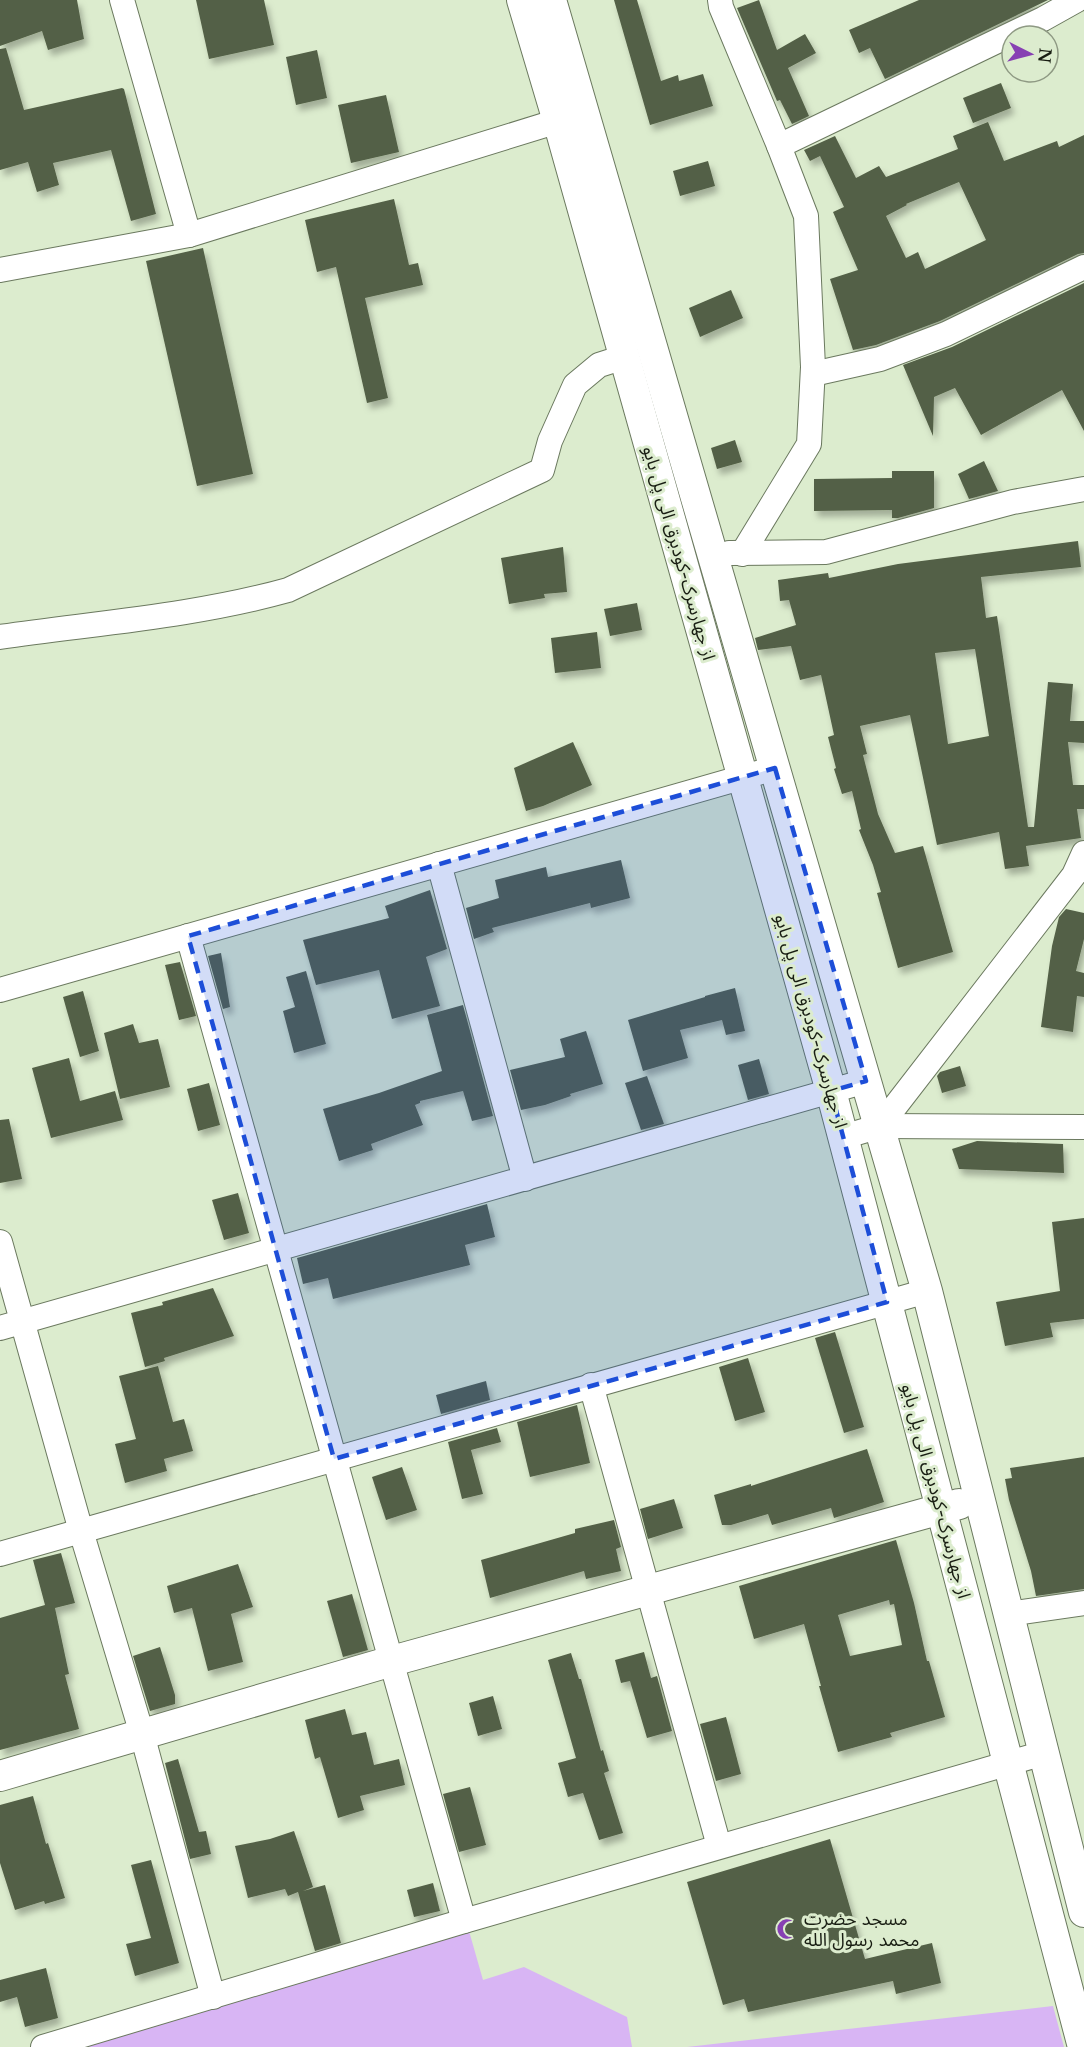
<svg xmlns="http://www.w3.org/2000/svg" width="1084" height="2047" viewBox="0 0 1084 2047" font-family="'Libre Baskerville','Noto Sans Arabic',serif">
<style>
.green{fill:#d8b5f4}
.building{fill:#536046;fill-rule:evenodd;filter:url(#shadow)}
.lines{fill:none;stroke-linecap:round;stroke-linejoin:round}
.minor-casing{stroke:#6b795f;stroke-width:26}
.tertiary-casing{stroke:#6b795f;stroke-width:32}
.minor{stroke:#fff;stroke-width:24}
.tertiary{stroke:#fff;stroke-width:30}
.marked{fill:#1d4ed8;fill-opacity:0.2;stroke:#1d4ed8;stroke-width:4.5;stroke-dasharray:12 8;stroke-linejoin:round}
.labels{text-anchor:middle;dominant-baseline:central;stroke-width:6;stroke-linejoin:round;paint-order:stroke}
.street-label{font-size:18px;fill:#181d12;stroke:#dcecce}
.poi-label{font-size:18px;fill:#181d12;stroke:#dcecce;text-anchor:start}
</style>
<defs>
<filter id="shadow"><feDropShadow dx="3.5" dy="6" stdDeviation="3" flood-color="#0004"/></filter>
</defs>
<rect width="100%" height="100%" fill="#dcecce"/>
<g class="green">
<path d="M469,1931L483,1980L524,1967L627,2017L632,2047H69Z"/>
<path d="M1053,2006L1064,2047H687Z"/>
</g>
<g class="building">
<path d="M0,0H77L84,39L48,50L42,31L0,46Z"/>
<path d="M196,0H264L274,45L209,59Z"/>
<path d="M614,0H637L661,81L678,75L679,81L703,74L713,106L650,125Z"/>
<path d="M759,0L777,50L805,34L816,53L788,68L809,116L792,124L780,100L777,101L737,8Z"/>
<path d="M919,0H1048L885,79L870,48L859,53L849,30Z"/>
<path d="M6,48L24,110L122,88L124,89L156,214L131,221L111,150L53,163L59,185L37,192L28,162L0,170V49Z"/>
<path d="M317,50L327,98L296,105L286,57Z"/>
<path d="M1001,83L1011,108L973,123L963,98Z"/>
<path d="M386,95L399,152L351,163L338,105Z"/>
<path d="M988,122L1004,161L1057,141L1059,147L1084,135V253L1078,254L940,321L876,345L853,350L830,279L858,270L833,212L844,207L820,156L810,161L804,150L835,136L856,178L879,166L886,177L958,149L953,136ZM959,182L986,240L925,269L918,252L906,258L886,216L907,205L906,204Z"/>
<path d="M708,161L715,186L680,196L673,171Z"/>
<path d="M394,199L409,265L418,263L423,285L365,298L388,398L367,403L336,267L317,272L305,220Z"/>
<path d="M203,248L253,474L197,486L146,261Z"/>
<path d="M1084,283V431L1062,390L981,435L955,388L934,397L933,436L903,365L952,347Z"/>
<path d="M731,290L743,318L700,337L689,308Z"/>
<path d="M735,440L742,462L717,469L711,448Z"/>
<path d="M984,461L998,491L969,499L958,474Z"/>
<path d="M892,471H934V508L898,518H892V510L814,511V479L892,478Z"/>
<path d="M1078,541L1081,567L981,577L986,618L997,616L1028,827H1034L1048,682L1073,684L1070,721H1084V743L1068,742L1073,785H1084V809H1077L1081,838L1026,846L1029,866L1005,869L999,832L937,845L910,715L860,726L867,754L863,755L878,814L895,853L923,846L953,952L898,968L877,893L881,892L873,865L859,830L861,829L852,791L842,794L834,769L836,768L828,737L834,735L821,675L800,680L791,646L758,650L755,638L796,625L789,600L780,601L778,580L828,573L829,578L898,564ZM975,649L989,736L948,744L935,653Z"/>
<path d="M563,547L567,592L544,594L545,598L509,604L501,558Z"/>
<path d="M637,603L642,630L610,636L604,609Z"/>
<path d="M597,632L601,668L555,673L551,638Z"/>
<path d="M573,742L592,785L543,806L526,811L514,768Z"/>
<path d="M621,860L630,898L591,908L590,903L492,928L494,932L474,939L466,908L499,898L495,880L546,867L548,877Z"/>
<path d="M430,890L447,949L426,957L440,1006L392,1019L379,970L316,985L303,940L389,918L385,906Z"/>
<path d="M1066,909L1084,913V939L1076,971L1084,973V997L1077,996L1073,1032L1041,1027L1052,946L1059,917Z"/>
<path d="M221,953L230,1007L223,1009L208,956Z"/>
<path d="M180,962L196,1016L179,1020L165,965Z"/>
<path d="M306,971L326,1044L294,1053L283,1011L295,1007L286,977Z"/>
<path d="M735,988L745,1031L726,1035L722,1020L680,1030L688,1058L643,1071L628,1020L705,997V996Z"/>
<path d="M83,991L99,1051L80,1057L63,997Z"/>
<path d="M463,1005L493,1116L472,1121L463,1091L420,1101V1103L415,1105L423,1125L371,1144L373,1150L339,1161L323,1109L379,1093L442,1071L427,1015Z"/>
<path d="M133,1024L139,1043L158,1039L170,1087L120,1099L104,1033Z"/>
<path d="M586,1031L603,1084L570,1094L571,1096L545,1105L521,1110L510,1070L565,1057L560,1039Z"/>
<path d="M69,1058L80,1101L115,1091L123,1120L51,1138L32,1068Z"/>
<path d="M759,1059L769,1094L748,1100L738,1065Z"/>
<path d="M960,1066L966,1086L942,1093L937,1076L940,1072Z"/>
<path d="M647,1076L664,1124L641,1130L625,1083Z"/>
<path d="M209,1083L220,1125L198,1131L187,1089Z"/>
<path d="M9,1119L22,1179L0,1183V1120Z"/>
<path d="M977,1141L1063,1144L1064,1173L959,1169L952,1149Z"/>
<path d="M238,1193L249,1233L224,1240L212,1200Z"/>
<path d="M487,1204L495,1237L465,1245L470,1265L333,1299L328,1278L303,1284L297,1258Z"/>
<path d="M1084,1218V1319L1050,1323L1053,1337L1005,1346L996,1302L1060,1291L1052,1222Z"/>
<path d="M213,1288L234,1336L164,1358L165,1361L145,1367L131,1313L163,1305L162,1302Z"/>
<path d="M835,1332L864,1427L844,1433L815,1338Z"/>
<path d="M748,1358L765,1412L735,1421L719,1367Z"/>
<path d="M158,1366L173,1422L184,1419L193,1451L164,1459L167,1471L125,1483L115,1444L136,1439L119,1376Z"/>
<path d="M486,1381L490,1400L441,1414L436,1395Z"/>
<path d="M577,1405L590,1463L530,1477L517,1422Z"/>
<path d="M497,1428L501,1442L471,1450L483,1494L462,1499L448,1442Z"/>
<path d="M867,1449L884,1502L834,1518L831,1508L772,1525L768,1514L731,1525H722L714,1495L751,1484V1486Z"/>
<path d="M1084,1457V1589L1036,1596L1031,1571L1009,1500L1005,1479L1012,1478L1010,1468Z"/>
<path d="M402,1467L417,1510L386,1520L372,1477Z"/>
<path d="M674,1499L683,1528L648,1539L640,1509Z"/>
<path d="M614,1520L621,1547L616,1549L621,1571L586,1579L584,1571L490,1598L481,1560L575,1533V1529Z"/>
<path d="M896,1540L914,1603L927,1661H929L945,1717L890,1733L892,1737L838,1752L819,1686H821L804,1624L754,1639L739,1586ZM889,1600L890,1605L894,1604L902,1645L850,1656L838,1615Z"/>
<path d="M61,1553L75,1603L55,1608L69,1674L65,1675L79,1729L0,1750V1618L45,1605L33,1560Z"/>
<path d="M238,1564L253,1607L231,1614L243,1662L208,1671L192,1608L174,1613L167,1586Z"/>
<path d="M352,1594L368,1650L343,1657L327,1601Z"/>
<path d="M160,1647L175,1695V1704L150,1711L133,1656Z"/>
<path d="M644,1652L651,1678L657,1676L672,1731L647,1738L630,1681L621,1683L615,1660Z"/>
<path d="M571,1653L579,1679H581L601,1751L603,1750L609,1771L604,1773L623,1833L599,1840L583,1793L568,1797L558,1763L576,1758L548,1660Z"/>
<path d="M493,1696L502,1729L478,1736L469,1703Z"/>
<path d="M345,1709L352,1735L366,1732L374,1765L399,1759L405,1785L360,1796L364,1810L338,1818L320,1757L315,1759L305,1720Z"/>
<path d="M726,1717L741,1774L716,1781L700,1724Z"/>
<path d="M178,1759L199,1832L206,1831L211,1854L190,1859L165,1763Z"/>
<path d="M470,1787L486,1845L459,1852L443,1794Z"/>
<path d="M33,1796L46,1844L48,1843L65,1898L45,1904L44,1901L15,1910L0,1863V1805Z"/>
<path d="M294,1831L313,1887L303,1891L325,1885L341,1943L315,1951L298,1892L288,1896L285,1889L248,1898L235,1846L270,1839Z"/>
<path d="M830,1839L865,1959L932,1943L941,1983L896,1994L893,1981L748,2012L744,1999L723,2005L687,1882Z"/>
<path d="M151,1860L179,1963L135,1976L126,1944L151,1938L131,1865Z"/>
<path d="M433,1883L440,1911L414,1917L407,1890Z"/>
<path d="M46,1968L58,2018L25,2027L17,1997L0,2002V1980Z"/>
</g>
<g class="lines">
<g class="minor-casing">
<g id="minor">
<path d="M122,0L189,235"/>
<path d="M720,0L721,7L779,146"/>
<path d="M0,270L189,235L558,121"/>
<path d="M813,374L880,359L946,334L1084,267"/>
<path d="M729,553L826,552L1013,502L1084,489"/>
<path d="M742,554L809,444L813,367L806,216L779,146L1043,19L1077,0"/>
<path d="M0,637C96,623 195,616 288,590L542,470L550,441L575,385L599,365L624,357"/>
<path d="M439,864L525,1179"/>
<path d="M188,936L464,1921"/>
<path d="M0,990L775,768"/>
<path d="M880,1126L1084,1127"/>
<path d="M843,1137L880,1126L1074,875L1084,853"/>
<path d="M0,1242L81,1531L142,1734L213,1997"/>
<path d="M0,1328L866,1081"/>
<path d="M591,1385L719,1846"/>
<path d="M0,1554L927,1291"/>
<path d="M1009,1614L1084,1603"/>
<path d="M43,2047L464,1921L1044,1753"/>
</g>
</g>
<g class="tertiary-casing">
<g id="tertiary">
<path d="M522,0L558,121L831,1091L1083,2047"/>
<path d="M551,0L927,1291L1084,1912"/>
<path d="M0,1776L392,1661L959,1504"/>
</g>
</g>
<use href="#minor" class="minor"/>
<use href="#tertiary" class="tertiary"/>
</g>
<path class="marked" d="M775,768L866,1081L831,1091L887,1302L334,1459L188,936Z"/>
<defs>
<g id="mosque-bare" transform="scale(1.62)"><path d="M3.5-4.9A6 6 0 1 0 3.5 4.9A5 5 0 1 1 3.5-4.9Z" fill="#8740b3" stroke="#dcecce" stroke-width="2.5" paint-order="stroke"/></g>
</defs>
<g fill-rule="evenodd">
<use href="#mosque-bare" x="787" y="1929"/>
</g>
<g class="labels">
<g class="street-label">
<text transform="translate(679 553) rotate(74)">از جهارسرک-کودبرق الی پل بایو</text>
<text transform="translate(811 1021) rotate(74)">از جهارسرک-کودبرق الی پل بایو</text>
<text transform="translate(936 1491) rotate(75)">از جهارسرک-کودبرق الی پل بایو</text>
</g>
<g class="poi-label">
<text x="804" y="1919">مسجد حضرت<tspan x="804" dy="21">محمد رسول الله</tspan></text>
</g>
</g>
<g transform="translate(1030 54) rotate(96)"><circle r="28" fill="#dcecce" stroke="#8e9983" stroke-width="1.5"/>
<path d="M0-4.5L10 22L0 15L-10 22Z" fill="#8740b3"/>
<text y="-9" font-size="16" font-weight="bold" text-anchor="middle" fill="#181d12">N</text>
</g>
</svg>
